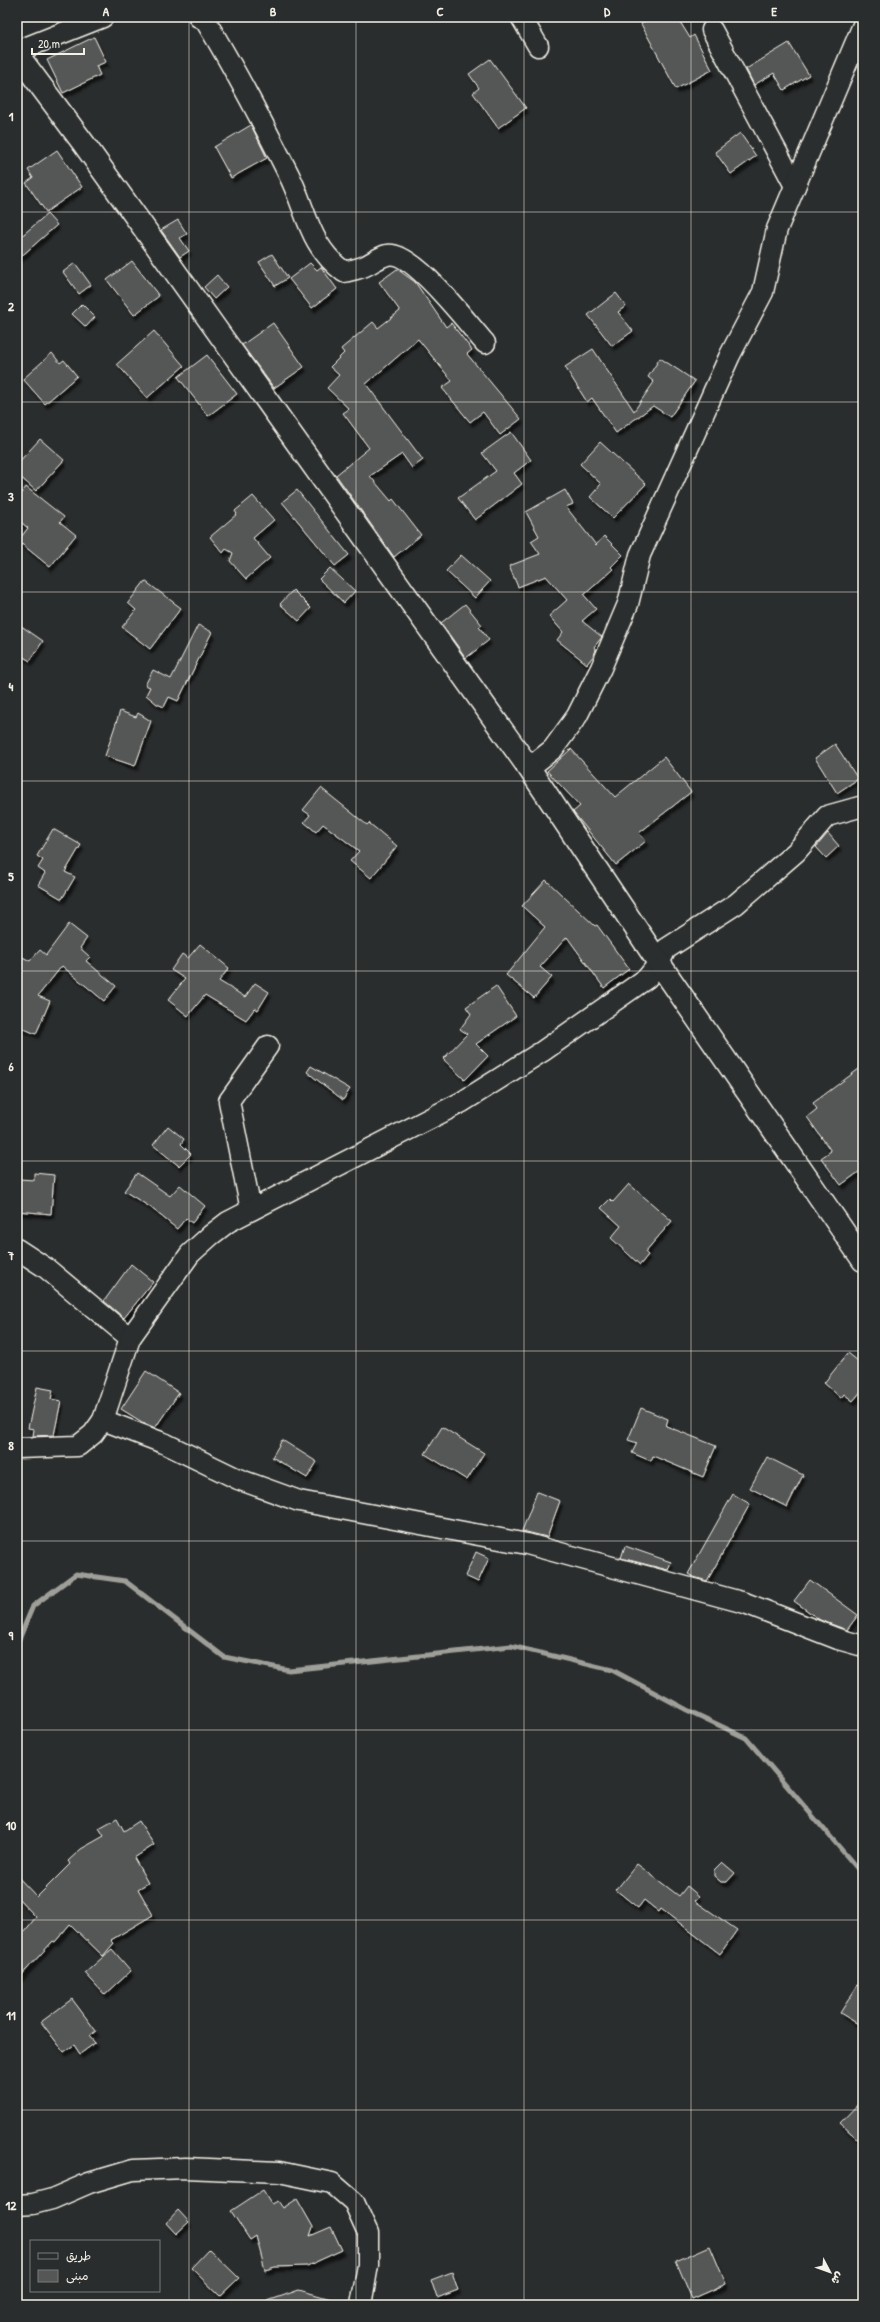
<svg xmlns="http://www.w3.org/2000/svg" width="880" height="2322" viewBox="0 0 880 2322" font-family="'Patrick Hand','Playpen Sans Arabic',sans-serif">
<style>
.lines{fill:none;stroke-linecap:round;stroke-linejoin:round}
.stream{stroke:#9f9f9a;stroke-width:5}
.building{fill:#555756;stroke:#f4f1e8;filter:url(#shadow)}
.minor-casing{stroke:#f4f1e8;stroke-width:23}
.major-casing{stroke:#f4f1e8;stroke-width:25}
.minor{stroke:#2a2d2e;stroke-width:20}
.major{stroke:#2a2d2e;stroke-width:22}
.grid{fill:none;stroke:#f4f1e8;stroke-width:1;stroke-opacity:0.55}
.neatline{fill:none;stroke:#f4f1e8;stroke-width:1.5}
.grid-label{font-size:13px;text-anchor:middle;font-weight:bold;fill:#f4f1e8}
</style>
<defs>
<filter id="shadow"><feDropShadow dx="2.5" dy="4.5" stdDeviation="1" flood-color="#0009"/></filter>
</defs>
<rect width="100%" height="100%" fill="#2a2d2e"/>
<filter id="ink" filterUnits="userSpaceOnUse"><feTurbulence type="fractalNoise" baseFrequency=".025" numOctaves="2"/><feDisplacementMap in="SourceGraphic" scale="8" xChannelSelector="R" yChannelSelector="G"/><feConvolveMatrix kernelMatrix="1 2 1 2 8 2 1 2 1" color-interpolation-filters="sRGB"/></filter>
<g filter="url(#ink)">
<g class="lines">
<path class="stream" d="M17,1644L33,1606L76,1574L125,1581L224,1657L289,1670L511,1646L612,1670L687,1710L746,1738L863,1875"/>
</g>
<g class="building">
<path d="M652,17H677L690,38L694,35L712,70L676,89L641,24Z"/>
<path d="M94,37L106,62L96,66L100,75L63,93L47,60Z"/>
<path d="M789,43L809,75L784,90L774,73L754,85L746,69Z"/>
<path d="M490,59L526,108L498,128L473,93L479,88L469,74Z"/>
<path d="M251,125L267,158L231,178L214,147Z"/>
<path d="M740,133L756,156L731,174L715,152Z"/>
<path d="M57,150L82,187L46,212L26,183L33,178L28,170Z"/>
<path d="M47,214L57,225L17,260V240Z"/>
<path d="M178,220L187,234L180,238L189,251L180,257L161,230Z"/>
<path d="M272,254L288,278L275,286L259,262Z"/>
<path d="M132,261L159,296L134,315L107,280Z"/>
<path d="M75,263L91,285L79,294L63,272Z"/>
<path d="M310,263L317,270L321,267L337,289L312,308L289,279Z"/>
<path d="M397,269L415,282L446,327L451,323L472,350L467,354L521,419L500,435L483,412L470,422L442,388L452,381L418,339L366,384L423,460L412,468L402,454L370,476L391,501L393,499L421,535L394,557L336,475L369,448L343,413L349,409L327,388L339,375L330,367L344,353L341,349L373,322L378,328L400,311L379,282Z"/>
<path d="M217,275L227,287L214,299L204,287Z"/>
<path d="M616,293L626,306L618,312L633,331L612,346L588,315Z"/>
<path d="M82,304L95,317L86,327L72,314Z"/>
<path d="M273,323L304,367L274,388L242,345Z"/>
<path d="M154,331L184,366L147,398L117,364Z"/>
<path d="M593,349L634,411L654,382L648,377L660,358L695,381L670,417L653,406L616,433L592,398L587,402L565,367Z"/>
<path d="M52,353L60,363L64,360L77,376L45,404L23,379Z"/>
<path d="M207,355L237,394L208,416L178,377Z"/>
<path d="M511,432L531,460L514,473L522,484L475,520L458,498L496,471L482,453Z"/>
<path d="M40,439L64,460L36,491L17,474V464Z"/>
<path d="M600,442L646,484L613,518L590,497L601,484L580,464Z"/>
<path d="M26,487L64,517L60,522L76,535L50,567L18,541L28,528L17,519V499Z"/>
<path d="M297,490L349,555L335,566L282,502Z"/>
<path d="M565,490L573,504L566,507L596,545L604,536L623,555L611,567L613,569L584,595L596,609L582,621L602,637L594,647L596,650L594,655L587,664L557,640L563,632L549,616L567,600L546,576L518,587L509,566L540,554L531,541L539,536L526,512Z"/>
<path d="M253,496L274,520L253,538L270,558L246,579L230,561L233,553L226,549L223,553L210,537L237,514L235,511Z"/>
<path d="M461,555L490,581L475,598L446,571Z"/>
<path d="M330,568L355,591L344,603L319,579Z"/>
<path d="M145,581L181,608L150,649L122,627L136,610L128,603Z"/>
<path d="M293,590L311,608L299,621L280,604Z"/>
<path d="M465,604L482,625L479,627L489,640L466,658L441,623Z"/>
<path d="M17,623L43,641L30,661L17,653Z"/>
<path d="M198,625L212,632L178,701L169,697L164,707L157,704L146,695L150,687L145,685L153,670L171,679Z"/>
<path d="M120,711L136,717L138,713L151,721L135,766L105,756Z"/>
<path d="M835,744L858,779L837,793L815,758Z"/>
<path d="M571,749L615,797L664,757L691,792L639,833L646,841L616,865L573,812L580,806L547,771Z"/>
<path d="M321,788L367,825L369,823L397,846L371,878L350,861L359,851L323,824L316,832L304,822L310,815L303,810Z"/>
<path d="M53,829L81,845L65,872L75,877L62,899L38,885L45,873L38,868L43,860L37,856Z"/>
<path d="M828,833L839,846L826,858L816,847Z"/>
<path d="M546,880L595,926L597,925L629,969L604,988L567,937L540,967L552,977L534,998L506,975L545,927L522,906Z"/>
<path d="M69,924L87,938L80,948L90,957L86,961L116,986L104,1001L62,966L38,996L50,1001L36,1034L17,1026V954L30,961L40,950L46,955Z"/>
<path d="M200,944L229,968L219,981L245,997L255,983L269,992L258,1010L255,1008L246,1020L205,995L188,1016L168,1000L185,979L171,970L182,954L188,958Z"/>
<path d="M496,986L516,1016L476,1044L488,1056L465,1080L443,1059L467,1034L460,1029L471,1014L466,1007Z"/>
<path d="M311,1066L350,1089L343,1100L307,1072Z"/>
<path d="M863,1066V1169L841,1185L821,1158L831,1151L807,1117L817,1109L813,1103Z"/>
<path d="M168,1126L184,1139L181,1144L191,1154L179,1166L153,1145Z"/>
<path d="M34,1173L54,1175L51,1214L17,1211L19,1179L34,1180Z"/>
<path d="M137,1173L170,1196L180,1185L205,1206L192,1223L186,1218L177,1229L150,1207L124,1191Z"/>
<path d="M629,1184L672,1221L645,1252L648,1255L640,1265L611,1238L621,1226L601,1208L610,1199L613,1202Z"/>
<path d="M131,1264L153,1282L124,1318L104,1301Z"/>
<path d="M848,1353L863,1365V1389L853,1401L844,1394L841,1398L824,1383Z"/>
<path d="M146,1371L179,1393L155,1428L142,1422L121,1409Z"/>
<path d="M37,1387L53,1390L51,1399L61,1401L54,1435L33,1436L34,1429L28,1428Z"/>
<path d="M641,1408L668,1419L666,1426L716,1446L703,1477L653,1456L651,1461L632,1453L637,1443L628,1440Z"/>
<path d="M442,1427L484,1453L467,1480L425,1454Z"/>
<path d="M282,1440L317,1462L307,1478L272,1457Z"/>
<path d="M767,1457L803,1475L787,1507L750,1488Z"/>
<path d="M537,1492L560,1501L547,1537L522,1531Z"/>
<path d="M733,1494L750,1504L707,1581L694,1577L688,1574Z"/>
<path d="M625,1546L671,1562L668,1570L621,1558Z"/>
<path d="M476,1552L489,1558L478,1582L465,1576Z"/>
<path d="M810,1580L858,1615L847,1630L820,1620L794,1601Z"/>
<path d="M117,1818L124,1831L139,1821L154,1845L134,1858L148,1883L138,1889L153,1915L111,1940L114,1943L103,1956L70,1924L55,1942L53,1941L17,1980V1941L36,1917L17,1897V1876L37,1897L70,1864L68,1861L81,1849L104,1836L99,1828Z"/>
<path d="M722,1862L735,1873L727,1882H721L714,1876V1870Z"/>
<path d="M637,1864L679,1896L687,1886L699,1896L695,1901L737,1930L720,1954L661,1909L659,1912L644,1900L638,1908L616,1890Z"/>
<path d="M112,1949L131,1971L105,1995L85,1973Z"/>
<path d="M863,1977V2027L840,2013Z"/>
<path d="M72,1999L96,2031L89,2036L95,2043L80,2054L74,2045L64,2052L41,2022Z"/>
<path d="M863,2099V2144L840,2123Z"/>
<path d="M263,2190L272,2204L278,2201L283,2208L297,2199L313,2227L310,2236L331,2227L342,2250L307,2266L275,2267L265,2270L256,2236L250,2240L231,2211Z"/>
<path d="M178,2210L189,2222L176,2234L166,2223Z"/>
<path d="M710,2246L726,2284L692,2299L676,2261Z"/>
<path d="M209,2249L239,2278L220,2296L191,2268Z"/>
<path d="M452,2272L458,2290L437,2298L431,2280Z"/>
<path d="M299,2290L338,2301L337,2305H262V2303Z"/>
</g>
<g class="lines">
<g class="minor-casing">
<g id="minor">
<path d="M199,17L205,20C235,69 262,121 288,173C307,210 308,245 344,272C351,270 359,269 365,266C372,263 379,257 387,255C412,249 468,324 485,343"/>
<path d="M521,17L538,46"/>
<path d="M712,30L795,186"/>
<path d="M17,51L103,17"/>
<path d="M529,768L553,749L577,716L601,668L628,604L640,555L730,355L763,292L777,229L863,25"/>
<path d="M251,1210L229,1101L268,1046"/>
<path d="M17,1249L46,1268L130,1338L103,1420"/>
<path d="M130,1338L190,1254L211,1235L228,1222L462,1102L543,1051L647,978L659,963L666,949L736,904L796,852L827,816L863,806"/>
<path d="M17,1448L78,1446L93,1434L103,1420L166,1444L238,1479L299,1501L527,1544L745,1603L838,1639L863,1646"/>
<path d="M17,2205L33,2204L52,2199L89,2183L133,2170L186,2168L279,2172L332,2183L354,2202L368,2233V2265L361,2305"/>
</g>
</g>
<g class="major-casing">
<path id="major" d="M17,54L84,144L529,768L659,963L863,1260"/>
</g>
<use href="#minor" class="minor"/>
<use href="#major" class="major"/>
</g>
</g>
<path class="grid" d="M189,17V2305M356,17V2305M524,17V2305M691,17V2305M17,212H863M17,402H863M17,592H863M17,781H863M17,971H863M17,1161H863M17,1351H863M17,1541H863M17,1730H863M17,1920H863M17,2110H863"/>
<rect width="880" height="2322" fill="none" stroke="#2a2d2e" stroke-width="44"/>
<rect x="30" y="2240" width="130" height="52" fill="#2a2d2e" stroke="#7b7b78"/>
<rect x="38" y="2253" width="20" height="6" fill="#2a2d2e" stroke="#7b7b78"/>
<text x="66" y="2260" font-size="12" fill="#f4f1e8">طريق</text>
<rect x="38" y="2270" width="20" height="12" fill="#555756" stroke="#7b7b78"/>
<text x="66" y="2280" font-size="12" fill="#f4f1e8">مبنى</text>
<g transform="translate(830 2272) rotate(131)" stroke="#2a2d2e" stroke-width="3" paint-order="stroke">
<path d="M0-3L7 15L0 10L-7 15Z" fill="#f4f1e8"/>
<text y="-6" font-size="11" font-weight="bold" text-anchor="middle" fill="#f4f1e8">ش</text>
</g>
<path d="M32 48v6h52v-6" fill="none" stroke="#f4f1e8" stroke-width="2"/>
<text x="38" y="48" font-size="12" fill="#f4f1e8" stroke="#2a2d2e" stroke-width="3" paint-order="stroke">20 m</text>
<rect x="22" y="22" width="836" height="2278" class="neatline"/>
<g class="grid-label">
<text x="106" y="16">A</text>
<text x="273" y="16">B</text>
<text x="440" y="16">C</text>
<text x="607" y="16">D</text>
<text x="774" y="16">E</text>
<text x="11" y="121">1</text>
<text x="11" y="311">2</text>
<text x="11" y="501">3</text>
<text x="11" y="691">4</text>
<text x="11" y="881">5</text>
<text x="11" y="1071">6</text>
<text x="11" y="1260">7</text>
<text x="11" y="1450">8</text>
<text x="11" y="1640">9</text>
<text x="11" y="1830">10</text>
<text x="11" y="2020">11</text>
<text x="11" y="2210">12</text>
</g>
</svg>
